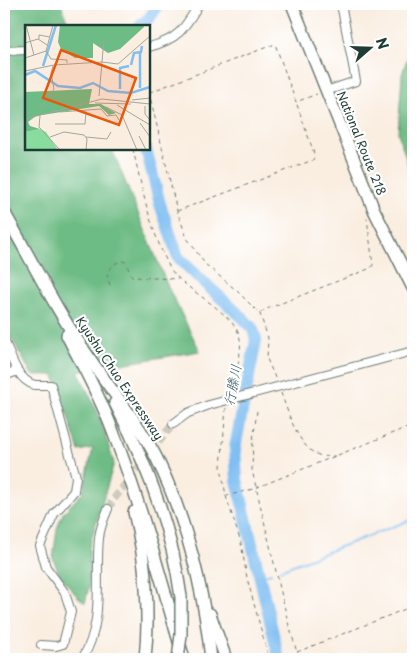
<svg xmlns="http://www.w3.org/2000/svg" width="417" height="663" viewBox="0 0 417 663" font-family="'Playpen Sans','Klee One',sans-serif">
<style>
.forest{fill:#6ebc85;stroke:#467c5c}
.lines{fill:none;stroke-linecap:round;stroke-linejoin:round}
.stream{stroke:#7ebef2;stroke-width:2}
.river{stroke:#7ebef2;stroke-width:12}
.minor-tunnel{stroke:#cecbbe;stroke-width:8;stroke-dasharray:8 4;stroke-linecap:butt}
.minor-casing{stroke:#6c7b71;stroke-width:10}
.highway-casing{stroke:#6c7b71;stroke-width:14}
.path{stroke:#6c7b71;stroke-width:1;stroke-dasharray:4 4;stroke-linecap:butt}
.minor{stroke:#fff;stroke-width:8}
.highway{stroke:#fff;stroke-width:11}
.highway-bridge-casing{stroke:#6c7b71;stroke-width:14;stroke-linecap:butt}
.highway-bridge{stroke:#fff;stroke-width:11}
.labels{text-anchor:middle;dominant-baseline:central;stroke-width:4.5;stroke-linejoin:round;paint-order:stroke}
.street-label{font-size:12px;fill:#1f3d34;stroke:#fff}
.water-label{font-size:14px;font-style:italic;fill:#375d64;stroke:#fff}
.inset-river{fill:none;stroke:#7ebef2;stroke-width:2.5}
.inset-road{fill:none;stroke:#a2a79c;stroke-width:1}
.view{fill:#e8590c;fill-opacity:0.15;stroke:#e8590c;stroke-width:2.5}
.inset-edge{fill:none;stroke:#1f3d34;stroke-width:2.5}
</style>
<rect width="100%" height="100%" fill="#fff"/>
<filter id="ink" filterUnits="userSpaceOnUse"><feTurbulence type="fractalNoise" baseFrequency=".02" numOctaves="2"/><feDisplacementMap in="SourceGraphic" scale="10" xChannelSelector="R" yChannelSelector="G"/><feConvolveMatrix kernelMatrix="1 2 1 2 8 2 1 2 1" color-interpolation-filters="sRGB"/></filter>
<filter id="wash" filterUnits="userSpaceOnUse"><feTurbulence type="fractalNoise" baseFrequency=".0096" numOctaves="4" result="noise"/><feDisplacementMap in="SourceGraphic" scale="20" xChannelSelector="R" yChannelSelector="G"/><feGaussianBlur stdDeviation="1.12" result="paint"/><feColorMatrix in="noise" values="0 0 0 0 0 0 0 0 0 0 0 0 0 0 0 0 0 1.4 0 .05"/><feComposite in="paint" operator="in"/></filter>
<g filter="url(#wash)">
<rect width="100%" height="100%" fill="#faeee1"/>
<g class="forest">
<path d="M4,4H61L69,26H26V149H112L168,287L200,351L78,371L98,413L114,463L89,547V587L85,603L76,595L60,575L53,559L57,528L63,513L83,492L93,448L79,451L57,383L53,375H32L4,325Z"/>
<path d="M413,41V181L398,133L402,74Z"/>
</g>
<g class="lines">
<g class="stream">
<path d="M280,570L413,519"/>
<path d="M260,577L271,573"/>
</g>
<g class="river">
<path d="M140,26L150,17L159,4"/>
<path d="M146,149L160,204L178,257L200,279L242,317L253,329L256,340L235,448L237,480L279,659"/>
</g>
</g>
</g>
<g filter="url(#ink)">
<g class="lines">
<path class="minor-tunnel" d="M108,509L113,500L173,424"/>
<g class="minor-casing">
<g id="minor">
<path d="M149,47C179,39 184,29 199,4"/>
<path d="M4,51L26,50"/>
<path d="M326,91L356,81L341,4"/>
<path d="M4,339C10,354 17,381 35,385C40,385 46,385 51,385L76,477L74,491L54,514L40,546L46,567L65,593L71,612L63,644L56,646L41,645"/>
<path d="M4,376L18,371"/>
<path d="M173,424L188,413L209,405L413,351"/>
<path d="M82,659C105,623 95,578 99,538C100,528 104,518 108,509"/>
</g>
</g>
<g class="highway-casing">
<g id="highway">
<path d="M292,4L374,210L413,288"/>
<path d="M4,212C32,261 57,312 90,359C112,392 139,423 157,459C187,521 204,592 211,659"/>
<path d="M67,335C82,365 98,393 110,424C140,500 161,580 184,659"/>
<path d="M115,403C147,464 172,529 181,597"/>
<path d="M134,512C146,561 150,609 145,659"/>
<path d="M210,614L226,659"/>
</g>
</g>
<g class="path">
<path d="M149,92L177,211L187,238L205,264L236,290L260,314L268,338L267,359L276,380"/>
<path d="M150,92L275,44L296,102L317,94"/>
<path d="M133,149C142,189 150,229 169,266C173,275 183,282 190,288C204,299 231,316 238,332C245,346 235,377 230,392"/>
<path d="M177,211L313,160L315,156L296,102"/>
<path d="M110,285L107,276C111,267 113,262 124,261C129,266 128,272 133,277L178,279"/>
<path d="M261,313L264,310L371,268L373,265L367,218"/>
<path d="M281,393C288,411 299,453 323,456C326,457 331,456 335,456"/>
<path d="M226,408L221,467L226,496L253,489L403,429L413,427"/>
<path d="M257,411L253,440L252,470L288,622L299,659"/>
<path d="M226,496L241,543L247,578L269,659"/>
<path d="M408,524L413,538"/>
<path d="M297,652L413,606"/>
</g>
<use href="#minor" class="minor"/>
<use href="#highway" class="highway"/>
<g class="highway-bridge-casing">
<path id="highway-bridge" d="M178,659L181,635V597"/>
</g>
<use href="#highway-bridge" class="highway-bridge"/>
</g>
</g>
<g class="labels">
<g class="street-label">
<text transform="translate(362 143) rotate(68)">National Route 218</text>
<text transform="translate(120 378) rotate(56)">Kyushu Chuo Expressway</text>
</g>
<g class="water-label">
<text transform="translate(232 385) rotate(-79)">行縢川</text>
</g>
</g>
<g transform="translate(25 25)">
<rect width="125" height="125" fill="#faeee1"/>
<path d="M15,104L21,107L33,125H0V107Z" fill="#88dc9e"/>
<path d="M35,0H118L119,2L95,24L83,28L68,18V33H50L36,24L33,17ZM67,64L64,79H76L91,88L84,90L74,81L11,91L3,97L5,101L15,104L0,107V67Z" fill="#6ebc85"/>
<path class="inset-river" d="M115,28V63M106,40L109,28L116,27L117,21M18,41L31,0M0,50L10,46L33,61L55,63L68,58L83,66L106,68L125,62M95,64V43L104,41"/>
<path class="inset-road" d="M1,0L9,30M14,14V10L25,12M0,18L13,14L22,20M21,26L26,34L42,35V38M21,26L28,0M0,33L21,26M0,46L29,40L77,37L93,39L125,11M74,71L79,14M107,75L125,73M70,78L106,79M92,80L125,100M120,81V89L125,95M81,82L97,90L112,125M16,83L29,64L26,48L28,41M35,87L76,84L82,91L91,90L94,95M15,91L14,102L35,125M0,94L77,74L125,79M115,98L125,112M30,99H60L61,86M114,111L121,125M25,112L39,107L59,110L62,114L61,125M61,112L82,114L86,107"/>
<path class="view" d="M36,25L111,53L94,100L18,73Z"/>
<rect width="125" height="125" class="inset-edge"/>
</g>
<rect width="417" height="663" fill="none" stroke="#fff" stroke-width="20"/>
<g transform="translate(370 48) rotate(70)" stroke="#ffffff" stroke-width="4" paint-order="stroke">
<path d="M0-4L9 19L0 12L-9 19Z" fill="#1f3d34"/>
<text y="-8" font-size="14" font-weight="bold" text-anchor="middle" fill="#1f3d34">N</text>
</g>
</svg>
